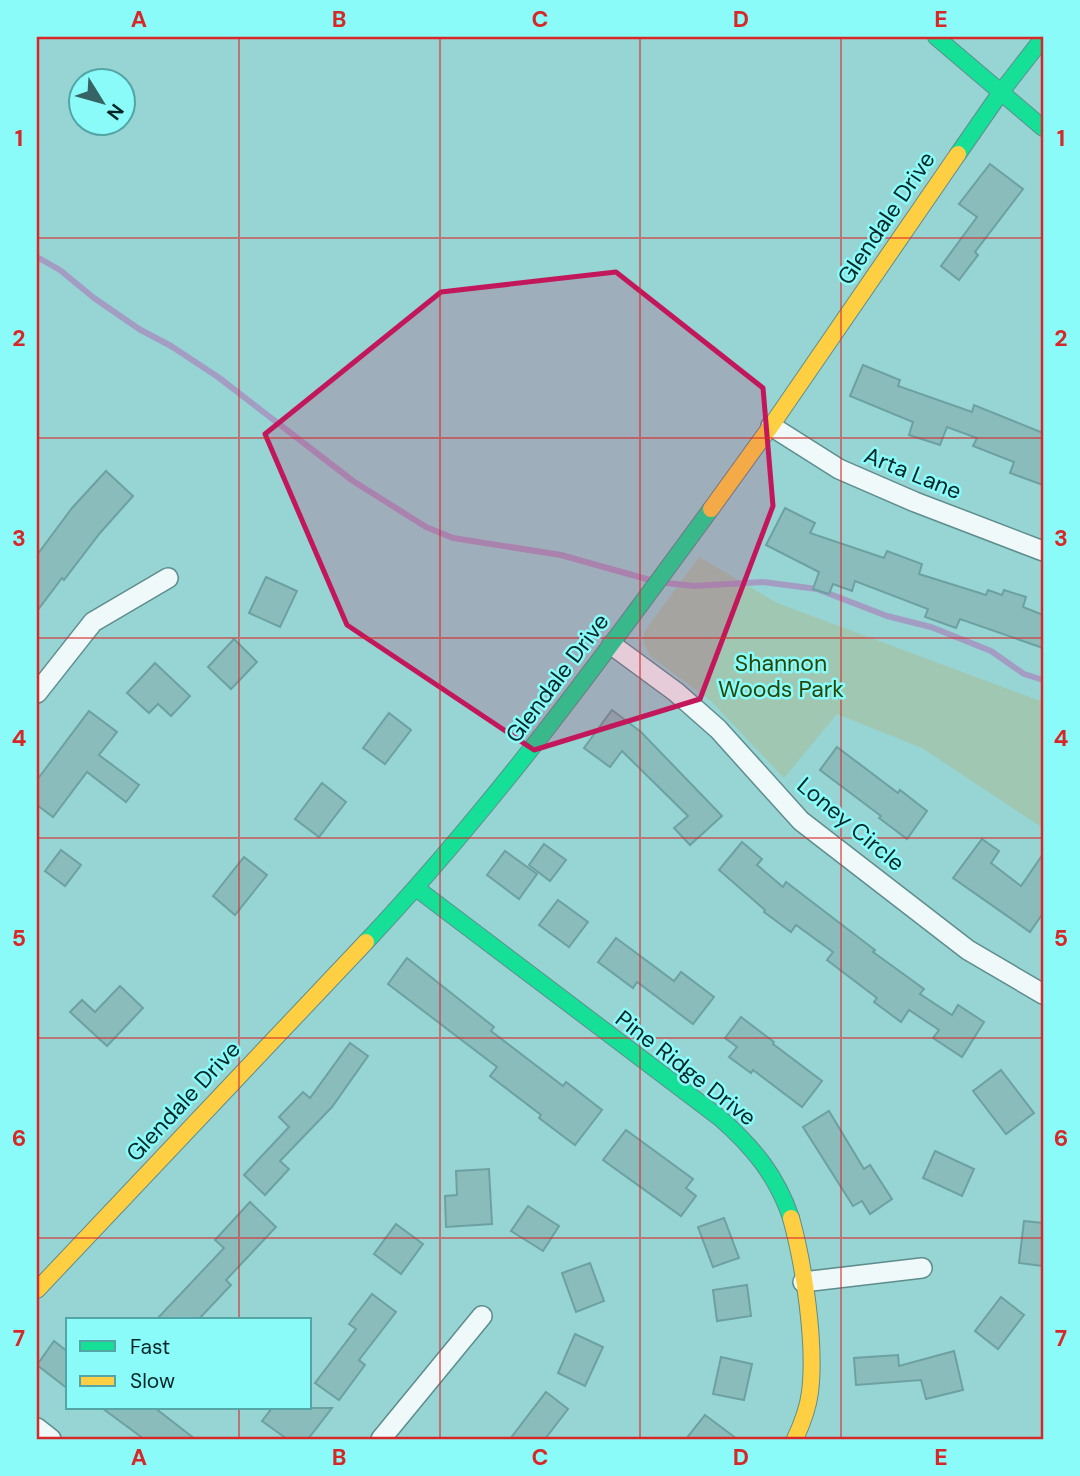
<svg xmlns="http://www.w3.org/2000/svg" width="1080" height="1476" viewBox="0 0 1080 1476" font-family="'DM Sans',sans-serif">
<style>
.green{fill:#9fc7b2}
.lines{fill:none;stroke-linecap:round;stroke-linejoin:round}
.stream{stroke:#a49dc3;stroke-width:6}
.building{fill:#8abcbc;stroke:#6da1a1;stroke-width:2}
.street-casing{stroke:#5e8d8d;stroke-width:22}
.fast-casing{stroke:#5e8d8d;stroke-width:18}
.slow-casing{stroke:#5e8d8d;stroke-width:18}
.street{stroke:#eff9f9;stroke-width:19}
.fast{stroke:#16e098;stroke-width:16}
.slow{stroke:#ffcf43;stroke-width:16}
.marked{fill:#c2185b;fill-opacity:0.2;stroke:#c2185b;stroke-width:5;stroke-linejoin:round}
.grid{fill:none;stroke:#d62828;stroke-width:2;stroke-opacity:0.55}
.labels{text-anchor:middle;dominant-baseline:central;stroke-width:5;stroke-linejoin:round;paint-order:stroke}
.street-label{font-size:23px;fill:#012727;stroke:#8afbf9}
.park-label{font-size:23px;fill:#264708;stroke:#8afbf9}
.neatline{fill:none;stroke:#d62828;stroke-width:2.5}
.grid-label{font-size:23px;text-anchor:middle;font-weight:bold;fill:#d62828}
</style>
<rect width="100%" height="100%" fill="#97d4d4"/>
<path class="green" d="M699,557L777,603L1043,702V828L922,748L837,714L784,778L711,701L650,656L644,644V632Z"/>
<g class="lines">
<g class="stream">
<path d="M37,257L60,270L94,298L139,329L171,346L218,377L353,481L426,527L453,538L561,555L650,580"/>
<path d="M667,583L694,586L763,582L817,589L887,616L931,627L991,651L1024,674L1043,680"/>
</g>
</g>
<g class="building">
<path d="M990,164L1023,189L975,252L978,255L959,280L941,266L977,217L959,204Z"/>
<path d="M863,365L900,380L898,386L972,412L974,405L1043,433V485L1010,473L1014,462L973,446L977,438L947,427L940,445L909,435L913,422L850,396Z"/>
<path d="M106,471L133,496L100,533L64,580L62,578L37,611V555L72,508Z"/>
<path d="M785,508L815,523L810,533L884,558L887,551L922,564L919,574L986,595L988,590L1002,595L1004,590L1026,597L1023,607L1043,615V648L960,619L956,628L925,617L928,609L855,581L852,591L833,584L829,594L813,589L819,572L766,545Z"/>
<path d="M266,577L297,591L280,627L249,613Z"/>
<path d="M234,639L257,662L231,689L208,667Z"/>
<path d="M155,663L190,696L171,716L158,704L149,713L127,693Z"/>
<path d="M612,710L641,732L722,816L690,845L674,828L688,816L622,751L610,767L584,748Z"/>
<path d="M89,711L117,732L99,755L139,785L126,802L87,772L53,817L37,805V780Z"/>
<path d="M389,713L411,730L385,764L363,748Z"/>
<path d="M837,747L898,793L900,790L927,811L907,839L879,818L881,816L820,770Z"/>
<path d="M322,783L346,802L319,837L295,819Z"/>
<path d="M982,839L999,851L991,863L1021,886L1043,854V913L1030,932L953,878Z"/>
<path d="M742,842L762,859L757,865L783,887L786,882L875,950L873,952L924,989L920,994L952,1015L958,1005L984,1022L962,1057L933,1038L939,1030L909,1010L901,1022L874,1002L877,998L827,960L833,952L796,925L791,932L764,912L765,910L719,870Z"/>
<path d="M544,844L566,860L550,881L529,865Z"/>
<path d="M61,850L81,865L65,886L45,871Z"/>
<path d="M505,851L537,874L519,899L487,875Z"/>
<path d="M244,857L267,875L235,915L213,896Z"/>
<path d="M558,900L588,922L569,947L539,925Z"/>
<path d="M616,938L674,981L681,972L714,997L693,1024L637,982L633,988L598,962Z"/>
<path d="M407,958L494,1027L491,1031L563,1086L566,1082L602,1110L575,1145L539,1118L541,1115L490,1076L497,1067L388,984Z"/>
<path d="M120,986L143,1008L107,1046L70,1012L82,1000L95,1012Z"/>
<path d="M741,1017L774,1042L773,1044L822,1081L802,1107L753,1070L751,1073L729,1057L737,1047L725,1038Z"/>
<path d="M350,1043L368,1056L332,1107L280,1161L289,1169L265,1195L244,1175L289,1127L279,1117L303,1092L310,1098Z"/>
<path d="M1001,1070L1034,1113L1006,1134L973,1091Z"/>
<path d="M829,1111L864,1169L870,1165L892,1199L870,1214L862,1201L853,1206L803,1127Z"/>
<path d="M626,1130L693,1179L686,1188L696,1196L681,1216L603,1160Z"/>
<path d="M935,1151L974,1169L962,1196L923,1178Z"/>
<path d="M489,1169L492,1224L446,1227L445,1196L457,1195L456,1171Z"/>
<path d="M250,1202L276,1227L226,1280L231,1285L198,1320H156L224,1248L215,1240Z"/>
<path d="M528,1206L559,1226L543,1251L511,1231Z"/>
<path d="M724,1218L739,1258L713,1267L698,1227Z"/>
<path d="M1024,1221L1043,1223V1266L1019,1263Z"/>
<path d="M396,1224L423,1244L401,1274L374,1254Z"/>
<path d="M590,1263L604,1301L576,1312L562,1273Z"/>
<path d="M747,1285L751,1316L717,1321L713,1290Z"/>
<path d="M372,1294L396,1312L359,1360L365,1365L339,1400L315,1383L356,1329L349,1324Z"/>
<path d="M1001,1297L1024,1315L998,1349L975,1331Z"/>
<path d="M575,1334L603,1347L585,1386L558,1373Z"/>
<path d="M54,1341L68,1352V1389L37,1365Z"/>
<path d="M954,1351L963,1390L926,1399L921,1380L856,1385L854,1358L898,1355L899,1366Z"/>
<path d="M721,1357L752,1364L744,1400L713,1394Z"/>
<path d="M546,1392L568,1409L545,1439H510Z"/>
<path d="M102,1408H155L195,1439H144Z"/>
<path d="M272,1408H332L308,1439H287L262,1421Z"/>
<path d="M705,1415L737,1439H686Z"/>
</g>
<g class="lines">
<g class="street-casing">
<g id="street">
<path d="M771,426L839,469L915,502L1043,551"/>
<path d="M612,645L676,692L718,729L801,821L968,950L1043,994"/>
<path d="M37,693L93,622L168,578"/>
<path d="M803,1282L922,1268"/>
<path d="M37,1428L51,1439"/>
<path d="M381,1439L482,1316"/>
</g>
</g>
<g class="fast-casing">
<g id="fast">
<path d="M936,37L1043,128"/>
<path d="M958,154L1001,92L1043,38"/>
<path d="M416,888L720,1118C753,1147 777,1176 791,1218"/>
<path d="M366,942C493,807 602,658 711,509"/>
</g>
</g>
<g class="slow-casing">
<g id="slow">
<path d="M711,509L771,426L958,154"/>
<path d="M791,1218C804,1265 816,1344 810,1392C808,1409 802,1424 795,1439"/>
<path d="M37,1290L366,942"/>
</g>
</g>
<use href="#street" class="street"/>
<use href="#fast" class="fast"/>
<use href="#slow" class="slow"/>
</g>
<path class="marked" d="M616,272L763,388L773,506L700,699L534,750L347,625L265,434L441,292Z"/>
<path class="grid" d="M239,37V1320M440,37V1439M640,37V1439M841,37V1439M37,238H1043M37,438H1043M37,638H1043M37,838H1043M37,1038H1043M37,1238H1043M239,1408V1439"/>
<g class="labels">
<g class="street-label">
<text transform="translate(886 218) rotate(-56)">Glendale Drive</text>
<text transform="translate(913 473) rotate(22)">Arta Lane</text>
<text transform="translate(557 678) rotate(-53)">Glendale Drive</text>
<text transform="translate(851 824) rotate(40)">Loney Circle</text>
<text transform="translate(686 1068) rotate(38)">Pine Ridge Drive</text>
<text transform="translate(183 1101) rotate(-47)">Glendale Drive</text>
</g>
<g class="park-label">
<text x="781" y="663">Shannon<tspan x="781" dy="26">Woods Park</tspan></text>
</g>
</g>
<rect width="1080" height="1476" fill="none" stroke="#8afbf9" stroke-width="77"/>
<rect x="66" y="1318" width="245" height="91" fill="#8afbf9" stroke="#53a6a5" stroke-width="2"/>
<rect x="80" y="1341" width="35" height="10" fill="#16e098" stroke="#53a6a5" stroke-width="2"/>
<text x="130" y="1354" font-size="21" fill="#012727">Fast</text>
<rect x="80" y="1376" width="35" height="10" fill="#ffcf43" stroke="#53a6a5" stroke-width="2"/>
<text x="130" y="1388" font-size="21" fill="#012727">Slow</text>
<g transform="translate(102 102) rotate(127)"><circle r="33" fill="#8afbf9" stroke="#53a6a5" stroke-width="2"/>
<path d="M0-5L12 26L0 18L-12 26Z" fill="#366464"/>
<text y="-10" font-size="19" font-weight="bold" text-anchor="middle" fill="#012727">N</text>
</g>
<rect x="38" y="38" width="1004" height="1400" class="neatline"/>
<g class="grid-label">
<text x="139" y="27">A</text>
<text x="339" y="27">B</text>
<text x="540" y="27">C</text>
<text x="741" y="27">D</text>
<text x="941" y="27">E</text>
<text x="19" y="146">1</text>
<text x="1061" y="146">1</text>
<text x="19" y="346">2</text>
<text x="1061" y="346">2</text>
<text x="19" y="546">3</text>
<text x="1061" y="546">3</text>
<text x="19" y="746">4</text>
<text x="1061" y="746">4</text>
<text x="19" y="946">5</text>
<text x="1061" y="946">5</text>
<text x="19" y="1146">6</text>
<text x="1061" y="1146">6</text>
<text x="19" y="1346">7</text>
<text x="1061" y="1346">7</text>
<text x="139" y="1465">A</text>
<text x="339" y="1465">B</text>
<text x="540" y="1465">C</text>
<text x="741" y="1465">D</text>
<text x="941" y="1465">E</text>
</g>
</svg>
